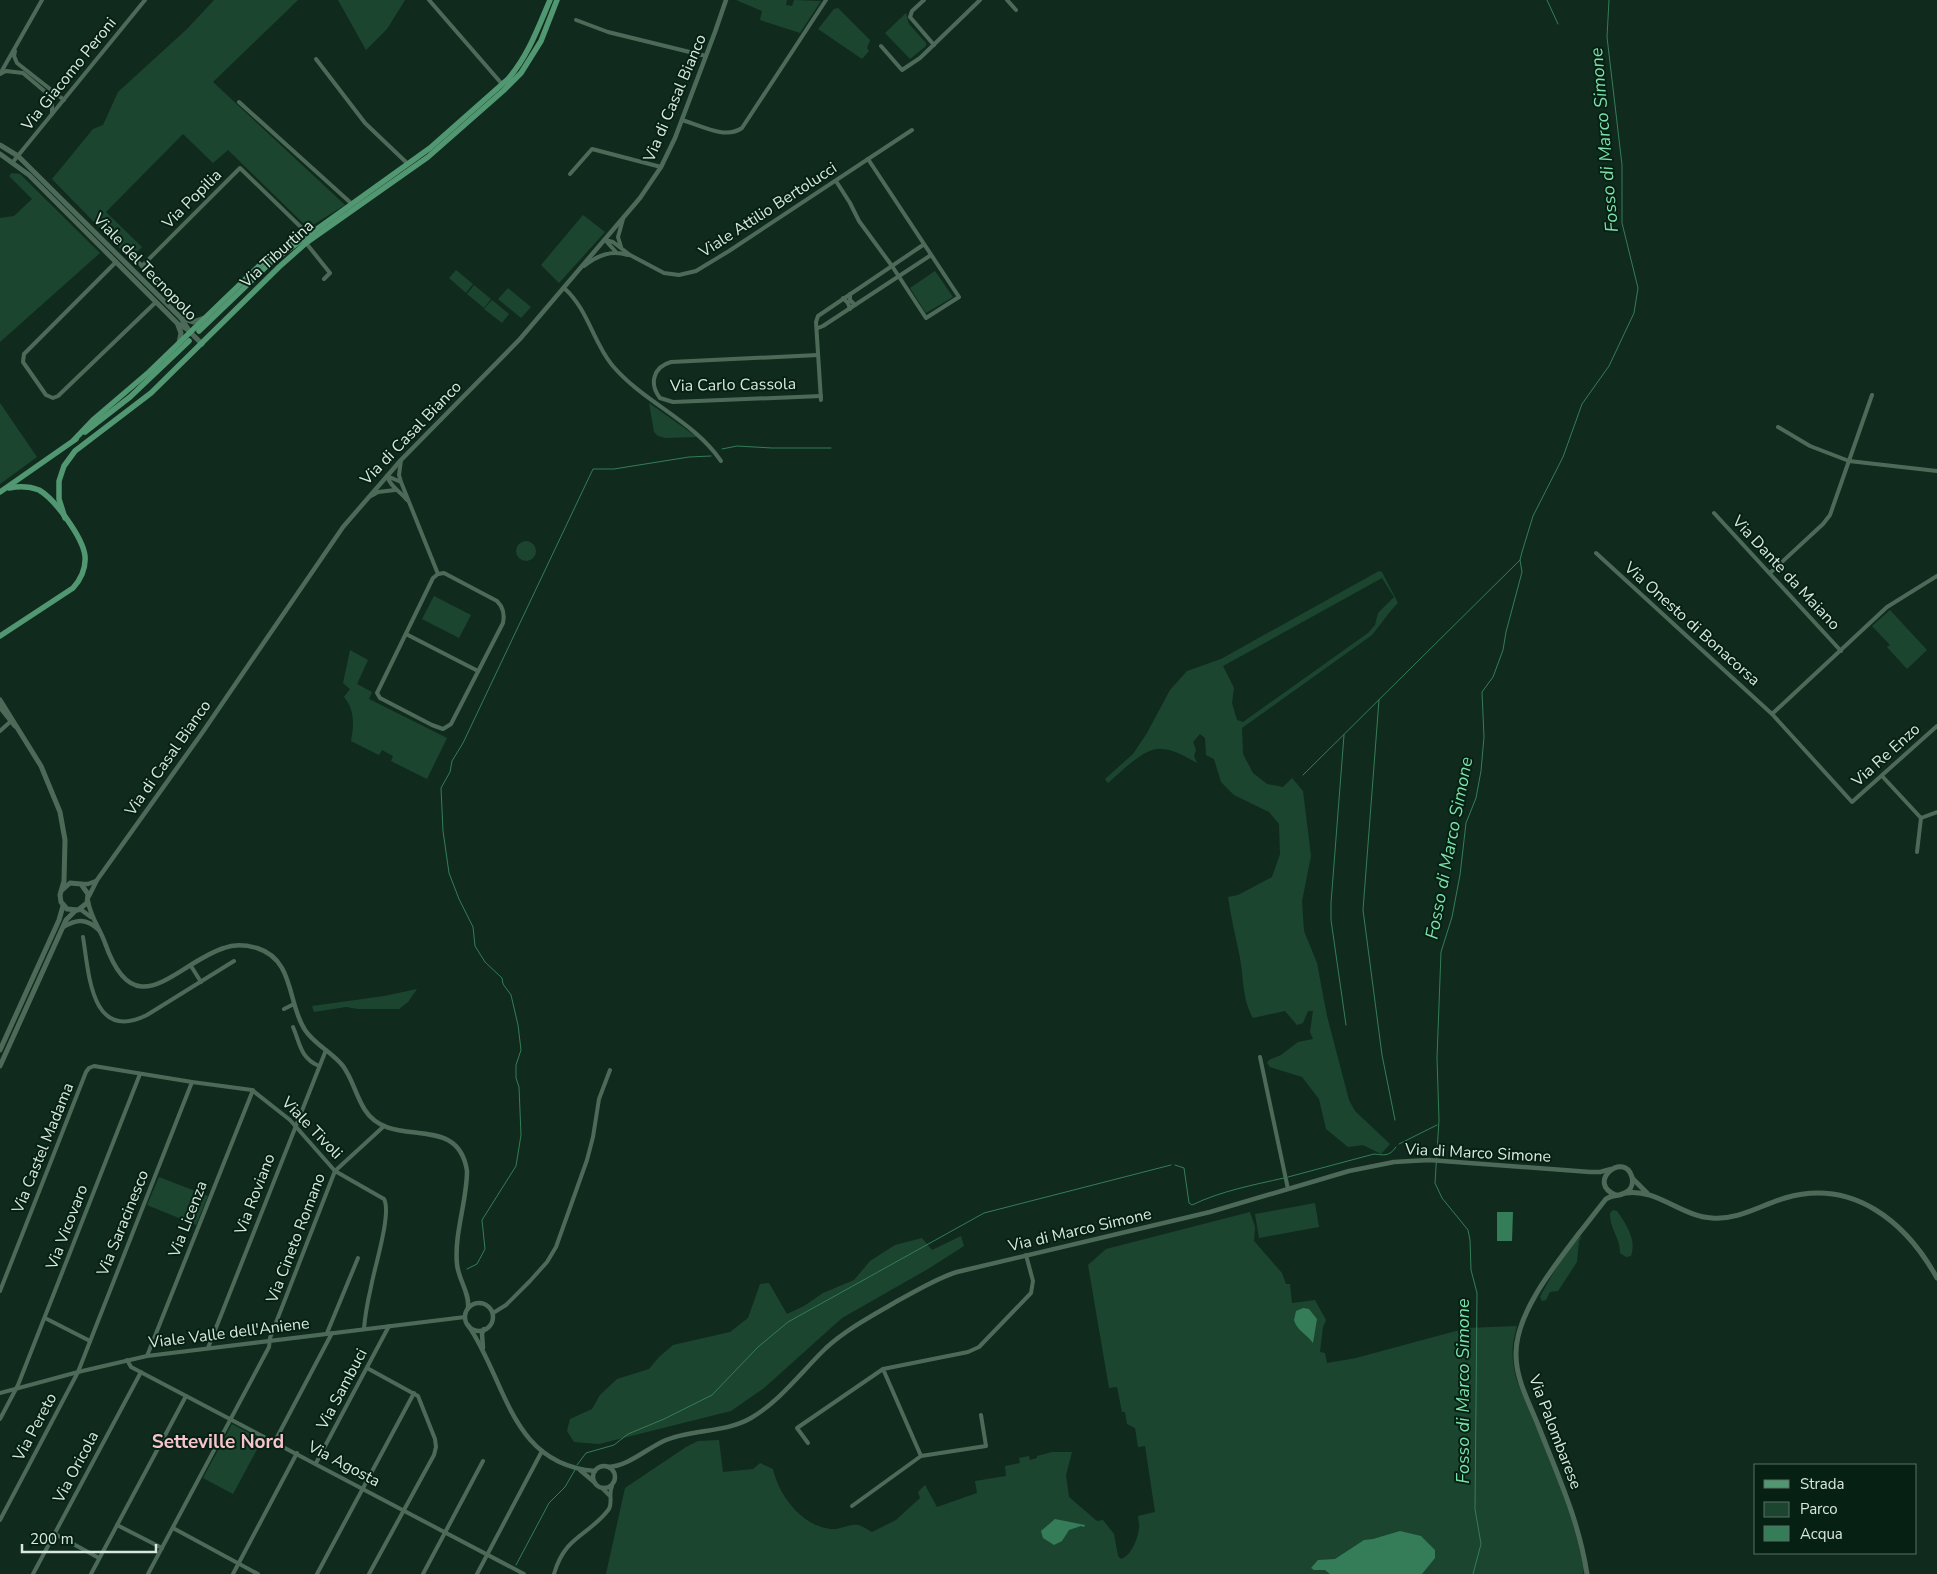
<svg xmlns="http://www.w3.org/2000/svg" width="1937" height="1574" viewBox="0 0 1937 1574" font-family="'Nunito Sans',sans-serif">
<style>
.green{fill:#1c4530;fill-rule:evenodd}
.water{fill:#347d58}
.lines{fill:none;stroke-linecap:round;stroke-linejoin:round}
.stream{stroke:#347d58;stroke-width:1}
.minor{stroke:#4d6a59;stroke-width:4}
.tertiary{stroke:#4d6a59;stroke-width:4.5}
.secondary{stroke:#4d6a59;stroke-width:5}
.primary{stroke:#519772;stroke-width:5.5}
.labels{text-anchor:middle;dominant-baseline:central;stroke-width:4;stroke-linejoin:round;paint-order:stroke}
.street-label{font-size:16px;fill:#d8e8de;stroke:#062114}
.water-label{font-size:18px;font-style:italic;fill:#7ce1aa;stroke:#062114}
.quarter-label{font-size:19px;font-weight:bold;fill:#f7c3cb;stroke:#062114}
</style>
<rect width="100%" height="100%" fill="#102b1d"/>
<g class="green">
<path d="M214,0H298L213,82L345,205L308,228L228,150L213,163L183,134L106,212L142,247L130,259L52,179L93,129L103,125L118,92L187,29Z"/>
<path d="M338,0H405L387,29L366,50Z"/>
<path d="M736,0H787L786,5L792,6L794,0L821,1L800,33L760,20L762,11Z"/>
<path d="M838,8L870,40L867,48L869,51L862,59L818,29L834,9Z"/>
<path d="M906,13L909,24L926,43V46L910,59L885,33Z"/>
<path d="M12,173L20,174L100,253L0,342V218L14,216L32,199L9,176Z"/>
<path d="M583,215L605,232L559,283L541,265Z"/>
<path d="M456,270L473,284L466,293L449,278Z"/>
<path d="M935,271L953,297L926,313L910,288Z"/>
<path d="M474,285L491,299L484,308L467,294Z"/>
<path d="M508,288L531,307L521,318L498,299Z"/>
<path d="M492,300L509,314L502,323L484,309Z"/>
<path d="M0,403L37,457L0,484Z"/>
<path d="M649,403L697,437L665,438L658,436L654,432Z"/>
<circle cx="526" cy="551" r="10"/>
<path d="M1379,571L1382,572L1398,603C1388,613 1381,624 1372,635L1242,728L1243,754L1253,773L1267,784L1283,787L1292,778L1303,791L1311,856L1302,901L1304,931L1317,963L1327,1016L1349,1100L1355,1111L1390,1144L1381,1154L1363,1145L1348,1147L1326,1129L1319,1099L1302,1077L1270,1067L1267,1063L1269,1060L1281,1055L1298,1042L1313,1039L1310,1032L1313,1011H1308L1303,1023L1297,1025L1285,1011L1253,1018C1242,998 1244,980 1240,958C1236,938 1231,918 1228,897L1238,895L1272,877L1280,854L1279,824L1269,812L1234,795L1221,782L1214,759L1206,755L1205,738L1200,734L1193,742L1196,750L1194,756L1197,763C1186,757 1170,747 1157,749C1142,750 1120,773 1108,783L1105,779L1133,754L1147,733L1170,690L1187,671L1221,659ZM1382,578L1394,597L1378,613L1375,625L1368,633L1243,722L1237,720L1232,703L1234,688L1223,666Z"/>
<path d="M434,596L471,615L459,638L422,619Z"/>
<path d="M1890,610L1927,650L1907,669L1887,647L1890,645L1872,626Z"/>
<path d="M350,650L368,660L357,684L372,692L369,699L447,738L427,779L391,761L393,756L382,750L379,755L351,741C354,725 355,710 344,697L350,689L343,683Z"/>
<path d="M417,989L408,1002L399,1009H358L346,1007L314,1012L312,1006L384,996Z"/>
<path d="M159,1177L208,1196L196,1225L147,1205Z"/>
<path d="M1315,1203L1319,1227L1259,1238L1255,1214Z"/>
<path d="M1613,1210L1617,1211C1626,1224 1637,1240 1631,1256L1626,1257L1620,1253C1621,1239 1609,1228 1610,1213Z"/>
<path d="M1250,1212L1255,1227L1254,1241L1282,1273L1286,1284H1290L1292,1303L1315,1300L1326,1320L1323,1327L1320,1352L1325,1353L1327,1363L1356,1358L1467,1328L1517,1326C1511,1348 1511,1358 1517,1381C1542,1442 1571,1503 1584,1569L1583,1574H606L625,1488L686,1447L698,1441L719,1440L723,1472L753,1469L760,1463L773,1469C779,1496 802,1526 831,1529C840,1530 850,1523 858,1525C863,1526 868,1530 872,1532L896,1520L920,1498L918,1492L925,1485L937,1507L977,1493L975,1481L1006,1476L1005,1466L1020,1463L1019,1458L1029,1456L1030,1460L1037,1458V1456L1052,1452H1072L1066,1475L1069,1497L1097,1521L1103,1520L1114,1534L1118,1556L1121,1559C1131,1556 1138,1539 1139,1528C1140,1525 1138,1520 1138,1516L1155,1512L1145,1446L1138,1447L1135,1428L1127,1424L1125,1412H1122L1117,1387L1109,1388L1088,1265L1106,1249Z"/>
<path d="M961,1236L964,1246L928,1269L842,1318L764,1388L731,1411L599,1444L574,1442L567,1431L570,1419L592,1409L600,1395L617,1379L649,1369L659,1357L673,1345L730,1332L748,1318L760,1284L769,1283L787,1314L804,1306L823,1293L854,1280L870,1261L895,1245L922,1238L932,1250Z"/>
<path d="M1582,1236L1579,1241L1577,1262L1558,1291L1550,1292L1546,1300L1542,1301L1540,1297C1548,1282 1568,1244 1582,1236Z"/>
<path d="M232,1424L262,1440L233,1494L203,1478Z"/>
</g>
<g class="water">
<path d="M1497,1212H1513L1512,1241H1497Z"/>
<path d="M1303,1308L1309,1309L1317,1319L1313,1343C1307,1334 1297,1331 1294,1320L1296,1311Z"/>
<path d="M1055,1519L1085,1525L1084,1527L1081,1526L1069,1530L1062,1541L1054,1545L1043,1538L1041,1531Z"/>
<path d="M1400,1531L1421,1536L1435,1550V1558L1422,1574H1330L1325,1570H1314L1311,1568L1318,1560L1335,1559L1364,1540L1373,1539Z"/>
</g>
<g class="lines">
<g class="stream">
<path d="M1547,0L1558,24"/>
<path d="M722,449L737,446L772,448H831"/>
<path d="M1379,700L1363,910L1382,1055L1395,1120"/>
<path d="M1344,735L1331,903V920L1346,1025"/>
<path d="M1303,775L1520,560"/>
<path d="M1399,1144L1437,1125"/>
<path d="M1175,1165L1184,1168L1189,1203L1192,1205C1221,1191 1253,1185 1284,1178"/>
<path d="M1288,1177L1374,1154C1384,1155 1389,1157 1396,1147"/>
<path d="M467,1269L477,1264L485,1249L482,1220L516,1166L521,1135L519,1087L516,1078V1065L521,1050L518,1025L511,995L503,984L502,978L485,962L475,946L473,927L459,899L449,873L443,831L441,788L450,772L452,761L463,743L593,469H614L689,457L711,456"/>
<path d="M577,1465L586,1453L614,1445L628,1434L664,1419L712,1395L758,1347L788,1322L984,1213L1171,1165"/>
<path d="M516,1565L549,1503L565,1487L576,1468"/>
<path d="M1473,1574L1481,1544L1475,1509L1477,1293L1471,1270L1470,1240L1468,1230L1442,1198L1435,1183L1439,1120L1437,1058L1441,952L1452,917L1460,875L1466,823L1476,798L1481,771L1484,737L1482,692L1493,677L1503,650L1506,632L1522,572L1520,560L1522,552L1533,516L1563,457L1582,404L1609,366L1634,313L1638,288L1622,223V165L1607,37L1609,0"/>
</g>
<g class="minor">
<path d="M429,0L502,84"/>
<path d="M924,0L912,11L910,17L934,45"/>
<path d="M1007,0L1016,10"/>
<path d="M576,20L608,32L706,56"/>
<path d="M881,46L902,70L920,58L980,0"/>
<path d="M15,51L14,56L17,63L64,100"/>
<path d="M316,59L365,123L408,164"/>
<path d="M0,74L42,0"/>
<path d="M0,74L6,71L23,73L49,95L52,103V114"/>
<path d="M239,102L352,204"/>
<path d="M682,120C700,125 725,140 742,128L826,0"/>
<path d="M12,163L145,0"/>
<path d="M570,174L592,149L661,167"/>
<path d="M836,181L850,203L859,221L892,266L926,318L959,297L868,159"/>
<path d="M605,240L613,242L630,255L664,273L679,275L696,271L729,251L912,130"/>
<path d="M605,240L616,252"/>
<path d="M306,243L330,273L324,279"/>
<path d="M621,247L618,237L623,219"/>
<path d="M135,259L187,311"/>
<path d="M116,262L24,354L23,362L46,395L53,398L58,396L156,302"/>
<path d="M142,266L240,168L306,232"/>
<path d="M584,266C598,255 611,250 628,255"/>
<path d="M564,288C588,309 593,342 612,365C644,403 693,420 721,461"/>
<path d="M850,294V300L855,305"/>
<path d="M843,298L848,303L850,309"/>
<path d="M818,328L823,326L931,255"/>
<path d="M818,355L671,362C653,367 649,384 660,398L673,402L821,396"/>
<path d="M821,400L816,322L818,316L923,245"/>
<path d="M1778,427L1810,446L1849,461L1937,471"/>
<path d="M401,460L399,475L401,482L438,574"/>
<path d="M387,476C391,488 400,491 407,500"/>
<path d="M387,476L401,482"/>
<path d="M371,496L378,492L395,490"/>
<path d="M1714,513L1841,651"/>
<path d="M1596,553L1772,714L1852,802L1937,726"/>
<path d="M444,573L497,601C503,607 505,614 503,623L451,724L443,729L432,725L380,698L377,693L433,578L438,574Z"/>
<path d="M1770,573L1823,524L1830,515L1872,395"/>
<path d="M406,634L478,671"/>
<path d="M1772,714L1887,607L1937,576"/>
<path d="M0,731L10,722"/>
<path d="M1882,776L1921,818L1937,812"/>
<path d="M1917,852L1921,818"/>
<path d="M83,937C89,974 91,1043 147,1015L234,961"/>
<path d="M191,966L201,982"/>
<path d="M284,1009L294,1004"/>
<path d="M293,1027C300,1043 300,1058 319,1066"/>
<path d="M1260,1057L1288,1189"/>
<path d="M0,1291L86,1072L89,1068L94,1066L192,1082L252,1090L290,1120L335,1171L384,1199C392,1213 374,1269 371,1287C368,1300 365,1315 364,1329"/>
<path d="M493,1313L506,1305L530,1281L547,1262L556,1247L587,1160L593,1137L599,1099L610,1070"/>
<path d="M45,1318L90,1341"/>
<path d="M327,1333L358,1258"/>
<path d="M208,1348L326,1050"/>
<path d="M147,1356L253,1090"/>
<path d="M127,1360L131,1367L524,1574"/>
<path d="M367,1368L418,1396L435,1439L436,1447L434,1455L369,1574"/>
<path d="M0,1393L78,1372L147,1356L465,1317"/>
<path d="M981,1415L986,1446L921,1456L883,1369L968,1352L979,1347L1031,1293L1033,1281L1026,1255"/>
<path d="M0,1419L18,1385L140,1074"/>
<path d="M275,1441L332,1333"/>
<path d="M808,1443L797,1428L883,1369"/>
<path d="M316,1463L389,1326"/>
<path d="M603,1489L609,1495"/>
<path d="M852,1506L921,1456"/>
<path d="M0,1520L78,1372L192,1082"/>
<path d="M117,1525L162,1548"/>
<path d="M173,1528L258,1574"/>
<path d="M55,1534L99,1558"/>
<path d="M33,1574L141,1372"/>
<path d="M91,1574L186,1396"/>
<path d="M148,1574L269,1347L270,1338L335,1171L383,1127"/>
<path d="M233,1574L297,1453"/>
<path d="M317,1574L414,1393"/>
<path d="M423,1574L483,1461"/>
<path d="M477,1574L542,1451"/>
<path d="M554,1574C565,1535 589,1536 609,1509C613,1501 608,1494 612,1486"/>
</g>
<g class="tertiary">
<path d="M81,884H88L96,881"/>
<path d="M89,896L97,880L202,733L343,527L401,460L520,339L640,198L661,167L675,138L715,32L726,0"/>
<path d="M88,901C90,916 100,929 105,943C135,1029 175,964 224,948C234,944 246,945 257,948C295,960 287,1003 305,1030C315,1045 332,1052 343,1066C353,1080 356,1096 365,1110C391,1151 458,1111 467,1171C467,1201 454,1234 457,1264C458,1279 470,1293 468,1308"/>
<path d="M80,909L91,917"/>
<path d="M63,927C77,919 86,918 99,930"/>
<circle cx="479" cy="1317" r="14"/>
<path d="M468,1325C507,1382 510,1464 595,1471"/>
<path d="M483,1348L482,1334L484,1329"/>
<circle cx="604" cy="1477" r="11"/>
<path d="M608,1467C629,1466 647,1448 666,1440C693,1429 725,1433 751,1418C780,1401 802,1371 826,1348C848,1328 874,1315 899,1300C918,1290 937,1278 957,1272L1210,1212L1349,1171L1394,1162L1429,1160L1590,1172H1600L1611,1169"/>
<path d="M580,1470L593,1481"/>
</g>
<g class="secondary">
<path d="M0,145L18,156L181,318L190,332L202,344"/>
<path d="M0,154L29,175L177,323L188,330"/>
<path d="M181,318L193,322L204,318"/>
<path d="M178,325L181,333L179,343"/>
<path d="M0,700L41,766L60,812L65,840L64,881L60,895L61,902L67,909L78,910L87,903L88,894L81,884L70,883L61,891"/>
<path d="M0,707L15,726"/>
<path d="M0,1050L59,920L63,906"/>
<path d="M0,1066L66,920L75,911"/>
<path d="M1633,1179L1647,1193"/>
<path d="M1626,1193C1656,1188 1682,1217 1712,1218C1739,1220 1761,1205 1785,1198C1853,1178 1906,1222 1937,1278"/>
<path d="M1587,1574C1579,1522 1559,1478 1540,1430C1531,1406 1516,1381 1516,1355C1515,1313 1556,1264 1580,1232C1589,1221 1597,1210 1606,1199C1613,1194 1621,1197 1628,1191C1632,1188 1633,1182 1632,1177C1624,1150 1585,1183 1616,1195"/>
</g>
<g class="primary">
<path d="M199,331L271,262L430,148L508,79C528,56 538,28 550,0"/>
<path d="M85,432L130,397L189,341"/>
<path d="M74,440L94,419L149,372L262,263L297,239"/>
<path d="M0,492L76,439"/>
<path d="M65,518L59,499V481L64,466L75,451L151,393L279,267L306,243L428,157L503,91L521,73L541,41L557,0"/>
<path d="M0,636L73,588C81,579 86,568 85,556C83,538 55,499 39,490C29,486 19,486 9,488"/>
</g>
</g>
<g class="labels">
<g class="street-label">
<text transform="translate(69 74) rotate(-51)">Via Giacomo Peroni</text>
<text transform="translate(675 98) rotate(-67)">Via di Casal Bianco</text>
<text transform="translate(192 199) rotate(-45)">Via Popilia</text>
<text transform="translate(768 210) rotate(-33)">Viale Attilio Bertolucci</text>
<text transform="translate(277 254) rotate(-42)">Via Tiburtina</text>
<text transform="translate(145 267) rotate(46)">Viale del Tecnopolo</text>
<text transform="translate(733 385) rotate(-1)">Via Carlo Cassola</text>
<text transform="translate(411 433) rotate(-46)">Via di Casal Bianco</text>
<text transform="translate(1786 573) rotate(47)">Via Dante da Maiano</text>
<text transform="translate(1692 624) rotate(42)">Via Onesto di Bonacorsa</text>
<text transform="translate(1886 755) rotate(-42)">Via Re Enzo</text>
<text transform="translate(168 758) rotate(-55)">Via di Casal Bianco</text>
<text transform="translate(312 1128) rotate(46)">Viale Tivoli</text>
<text transform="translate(43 1148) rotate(-68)">Via Castel Madama</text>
<text transform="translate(1478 1153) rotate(3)">Via di Marco Simone</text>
<text transform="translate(255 1194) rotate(-69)">Via Roviano</text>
<text transform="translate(188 1219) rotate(-69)">Via Licenza</text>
<text transform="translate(123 1223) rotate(-68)">Via Saracinesco</text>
<text transform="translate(67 1227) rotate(-69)">Via Vicovaro</text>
<text transform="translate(1080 1230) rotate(-13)">Via di Marco Simone</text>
<text transform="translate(296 1238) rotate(-69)">Via Cineto Romano</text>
<text transform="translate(229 1333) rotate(-7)">Viale Valle dell'Aniene</text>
<text transform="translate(342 1389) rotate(-62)">Via Sambuci</text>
<text transform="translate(35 1427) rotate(-62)">Via Pereto</text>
<text transform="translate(1555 1432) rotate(69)">Via Palombarese</text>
<text transform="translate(344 1464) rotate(28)">Via Agosta</text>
<text transform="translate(76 1467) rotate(-62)">Via Oricola</text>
</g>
<g class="water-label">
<text transform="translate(1604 140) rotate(-95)">Fosso di Marco Simone</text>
<text transform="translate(1449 848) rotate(-79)">Fosso di Marco Simone</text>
<text transform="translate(1463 1391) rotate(-90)">Fosso di Marco Simone</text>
</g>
<g class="quarter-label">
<text x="218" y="1442">Setteville Nord</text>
</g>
</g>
<rect x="1754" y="1464" width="162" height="90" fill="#062114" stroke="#5a7165"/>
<rect x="1764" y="1480" width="25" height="8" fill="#519772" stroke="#5a7165"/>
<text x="1800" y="1489" font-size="15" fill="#d8e8de">Strada</text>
<rect x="1764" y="1502" width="25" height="15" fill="#1c4530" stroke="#5a7165"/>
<text x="1800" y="1514" font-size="15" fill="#d8e8de">Parco</text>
<rect x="1764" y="1526" width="25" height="15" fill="#347d58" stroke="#5a7165"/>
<text x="1800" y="1539" font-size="15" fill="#d8e8de">Acqua</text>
<path d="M22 1544v8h134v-8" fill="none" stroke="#d8e8de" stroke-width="2.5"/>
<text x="30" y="1544" font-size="15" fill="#d8e8de" stroke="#062114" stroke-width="4" paint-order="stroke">200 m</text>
</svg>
